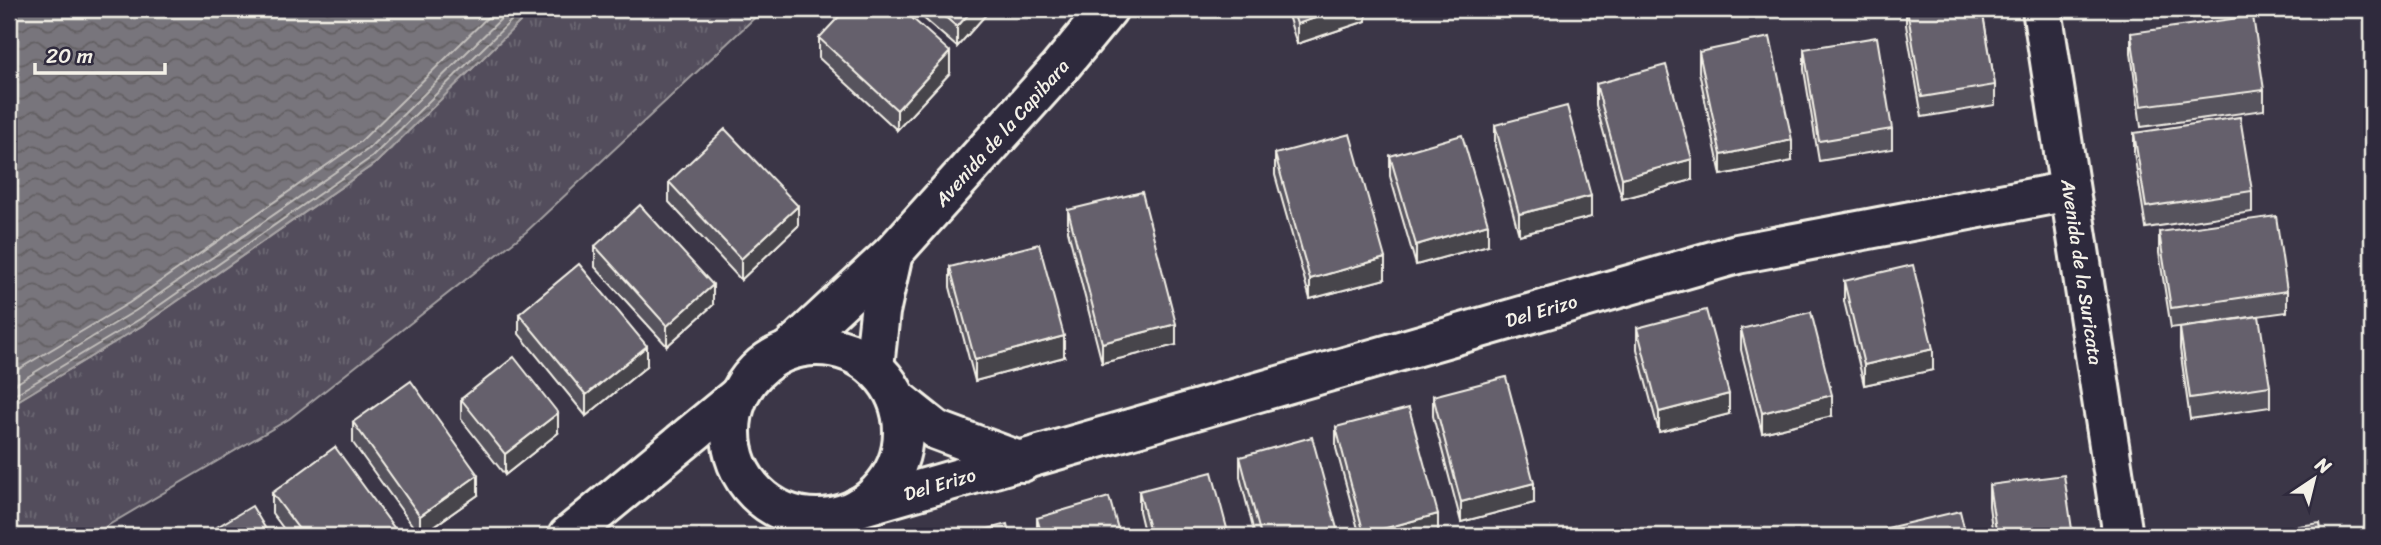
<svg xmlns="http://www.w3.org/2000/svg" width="2381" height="545" viewBox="0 0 2381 545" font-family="Sriracha,sans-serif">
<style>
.grass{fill:url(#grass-tufts);stroke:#a4a0a2;stroke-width:2}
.water{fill:url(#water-waves);stroke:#aaa6a7;stroke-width:2}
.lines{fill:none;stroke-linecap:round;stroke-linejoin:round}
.shore{stroke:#c2bfbc;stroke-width:2}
.minor-casing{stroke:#f4f1e8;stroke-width:44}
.minor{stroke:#2f2a3d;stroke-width:38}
.wall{fill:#57535d;stroke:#f4f1e8;stroke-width:2}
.shaded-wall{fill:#47444c;stroke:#f4f1e8;stroke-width:2}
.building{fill:#65616c;stroke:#f4f1e8;stroke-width:2}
.labels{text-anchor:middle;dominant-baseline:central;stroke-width:6;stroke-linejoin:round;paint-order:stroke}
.street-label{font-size:19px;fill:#f4f1e8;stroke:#2f2a3d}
</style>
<defs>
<pattern id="grass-tufts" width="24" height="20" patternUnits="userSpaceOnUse" patternTransform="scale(1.75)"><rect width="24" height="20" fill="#534e5c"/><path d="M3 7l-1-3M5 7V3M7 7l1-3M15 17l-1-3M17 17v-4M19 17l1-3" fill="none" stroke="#6c6873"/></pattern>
<pattern id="water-waves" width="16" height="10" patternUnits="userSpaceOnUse" patternTransform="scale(1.75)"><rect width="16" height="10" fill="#78747b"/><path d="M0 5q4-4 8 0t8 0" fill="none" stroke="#636063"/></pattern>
</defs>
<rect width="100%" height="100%" fill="#3b3647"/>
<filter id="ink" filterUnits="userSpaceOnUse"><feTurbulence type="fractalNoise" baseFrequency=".0143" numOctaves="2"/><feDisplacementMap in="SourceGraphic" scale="14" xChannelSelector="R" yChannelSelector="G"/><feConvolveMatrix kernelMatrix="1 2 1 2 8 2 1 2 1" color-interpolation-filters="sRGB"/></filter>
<g filter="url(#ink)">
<path class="grass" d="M533,9H764L526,232L289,419L90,536H9V406L143,325L377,162Z"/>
<path class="water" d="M9,9H533L377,162L143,325L9,406Z"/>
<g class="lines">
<g class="shore">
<path d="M9,375L129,303L360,142L496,9"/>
<path d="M9,388L135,311L367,150L511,9"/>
<path d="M9,398L140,319L372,157L523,9"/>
</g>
<g class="minor-casing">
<g id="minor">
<path id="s1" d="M2042,9L2123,536"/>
<circle cx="817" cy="432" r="86"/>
<path id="s2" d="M790,349L893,253L1056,72L1108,9"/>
<path d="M874,367L880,312L893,253"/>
<path d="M897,399L936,430L1022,462"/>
<path id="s3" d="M859,507L1737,254L2069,191"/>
<path d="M568,536L738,396"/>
</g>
</g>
<use href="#minor" class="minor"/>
</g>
<g class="wall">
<path d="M913,9H991L957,47Z"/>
<path d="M1286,9H1366V21L1297,44Z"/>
<path d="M1906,9H1982L1995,85V105L1922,117L1906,25Z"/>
<path d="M2131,33L2264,90V110L2141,127L2131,53Z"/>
<path d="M819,38L950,73L897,130L819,58Z"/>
<path d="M1804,49L1892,129V149L1819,161L1804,70Z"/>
<path d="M1699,52L1792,161L1721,175L1699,72Z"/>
<path d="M1596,84L1692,180L1622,199L1596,105Z"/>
<path d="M1495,125L1591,217L1519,235L1495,146Z"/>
<path d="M2134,133L2252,191V212L2146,228L2134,153Z"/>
<path d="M1275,154L1385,279L1310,299L1275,175Z"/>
<path d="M1390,156L1488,245L1416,265L1390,176Z"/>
<path d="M669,182L798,226L741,280L669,202Z"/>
<path d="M1068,210L1176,345L1102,363L1068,231Z"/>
<path d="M2159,232L2287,291V312L2171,328L2159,253Z"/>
<path d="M595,246L713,305L667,346L595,267Z"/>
<path d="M950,267L1064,357L975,381L950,287Z"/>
<path d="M1844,281L1933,370L1864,385L1844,301Z"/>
<path d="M519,314L647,366L586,416L519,334Z"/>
<path d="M1637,328L1729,414L1659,432L1637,349Z"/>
<path d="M2180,328L2270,386V407L2190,419L2180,349Z"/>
<path d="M1741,329L1832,416L1762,433L1741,350Z"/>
<path d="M1433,396L1534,503L1461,522L1433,416Z"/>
<path d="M461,399L558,433L505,475L461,419Z"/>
<path d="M353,422L478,495L420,536L353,443Z"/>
<path d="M1336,427L1438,535L1433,536H1360L1336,448Z"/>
<path d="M1240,457L1339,536H1255L1240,477Z"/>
<path d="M1989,485L2073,536H1993L1989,506Z"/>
<path d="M1139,491L1229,536H1145L1139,511Z"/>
<path d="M272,493L398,536H289L272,513Z"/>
<path d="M1037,518L1120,536H1037Z"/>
</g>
<g class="shaded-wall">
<path d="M973,9H991L957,47V27Z"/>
<path d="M1342,9H1366V21L1297,44V24Z"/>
<path d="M950,52V73L897,130V110Z"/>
<path d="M1792,140V161L1721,175V155Z"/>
<path d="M1692,159V180L1622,199V178Z"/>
<path d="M1591,196V217L1519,235V214Z"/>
<path d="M798,206V226L741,280V259Z"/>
<path d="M1488,224V245L1416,265V245Z"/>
<path d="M1385,258V279L1310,299V279Z"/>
<path d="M713,285V305L667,346V326Z"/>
<path d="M1176,324V345L1102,363V343Z"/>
<path d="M1064,336V357L975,381V360Z"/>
<path d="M647,346V366L586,416V395Z"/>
<path d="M1933,349V370L1864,385V365Z"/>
<path d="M1729,394V414L1659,432V412Z"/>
<path d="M1832,395V416L1762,433V413Z"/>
<path d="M558,413V433L505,475V454Z"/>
<path d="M478,475V495L420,536V516Z"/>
<path d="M1534,483V503L1461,522V502Z"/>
<path d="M1438,514V535L1433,536H1364V534Z"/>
</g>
<g class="building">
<path d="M846,9H902L950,52L897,110L819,38Z"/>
<path d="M936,9H973L957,27Z"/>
<path d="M1292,9H1342L1297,24Z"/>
<path d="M1907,9H1982L1995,85L1922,97Z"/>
<path d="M2253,16L2264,90L2141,106L2131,33Z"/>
<path d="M1770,37L1792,140L1721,155L1699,52Z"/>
<path d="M1877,37L1892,129L1819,141L1804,49Z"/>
<path d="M1666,65L1692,159L1622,178L1596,84Z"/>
<path d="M1567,106L1591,196L1519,214L1495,125Z"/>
<path d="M2240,117L2252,191L2146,207L2134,133Z"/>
<path d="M725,129L798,206L741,259L669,182Z"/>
<path d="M1350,134L1385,258L1310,279L1275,154Z"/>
<path d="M1462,135L1488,224L1416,245L1390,156Z"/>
<path d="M1142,192L1176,324L1102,343L1068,210Z"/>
<path d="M640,205L713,285L667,326L595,246Z"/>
<path d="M2276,216L2287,291L2171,308L2159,232Z"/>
<path d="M1039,244L1064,336L975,360L950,267Z"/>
<path d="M579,264L647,346L586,395L519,314Z"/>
<path d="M1913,265L1933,349L1864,365L1844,281Z"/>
<path d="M1706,310L1729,394L1659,412L1637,328Z"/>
<path d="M1811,312L1832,395L1762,413L1741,329Z"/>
<path d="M2259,316L2270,386L2190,398L2180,328Z"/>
<path d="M514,357L558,413L505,454L461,399Z"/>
<path d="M1506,377L1534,483L1461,502L1433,396Z"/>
<path d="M411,381L478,475L420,516L353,422Z"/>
<path d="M1409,408L1438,514L1364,534L1336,427Z"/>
<path d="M1312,437L1339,536H1261L1240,457Z"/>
<path d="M335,447L398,533L393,536H304L272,493Z"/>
<path d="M1212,472L1229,536H1151L1139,491Z"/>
<path d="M2064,475L2073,536H1997L1989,485Z"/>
<path d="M1109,497L1120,536H1042L1037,518Z"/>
<path d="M252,506L270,536H202Z"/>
<path d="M1960,511L1966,536H1889L1887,528Z"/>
<path d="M2320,523L2322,536H2225Z"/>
<path d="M1007,524L1010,536H962Z"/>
</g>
</g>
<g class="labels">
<g class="street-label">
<text stroke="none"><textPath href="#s2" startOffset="303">Avenida de la Capibara</textPath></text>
<text stroke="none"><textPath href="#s1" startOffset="266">Avenida de la Suricata</textPath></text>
<text stroke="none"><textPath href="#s3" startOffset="710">Del Erizo</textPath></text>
<text stroke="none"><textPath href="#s3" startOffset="84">Del Erizo</textPath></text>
</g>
</g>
<rect width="2381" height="545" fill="none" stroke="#2f2a3d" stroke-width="35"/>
<rect x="18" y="18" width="2346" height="510" fill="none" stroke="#f4f1e8" stroke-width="2.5" filter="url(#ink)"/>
<g transform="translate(2314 479) rotate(35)" stroke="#2f2a3d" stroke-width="5" paint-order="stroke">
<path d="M0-5L12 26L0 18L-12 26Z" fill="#f4f1e8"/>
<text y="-10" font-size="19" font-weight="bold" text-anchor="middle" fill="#f4f1e8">N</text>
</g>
<path d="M35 63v10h130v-10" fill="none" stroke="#f4f1e8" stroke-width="3.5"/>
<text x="46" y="63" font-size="21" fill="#f4f1e8" stroke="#2f2a3d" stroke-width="5" paint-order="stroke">20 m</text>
</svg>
